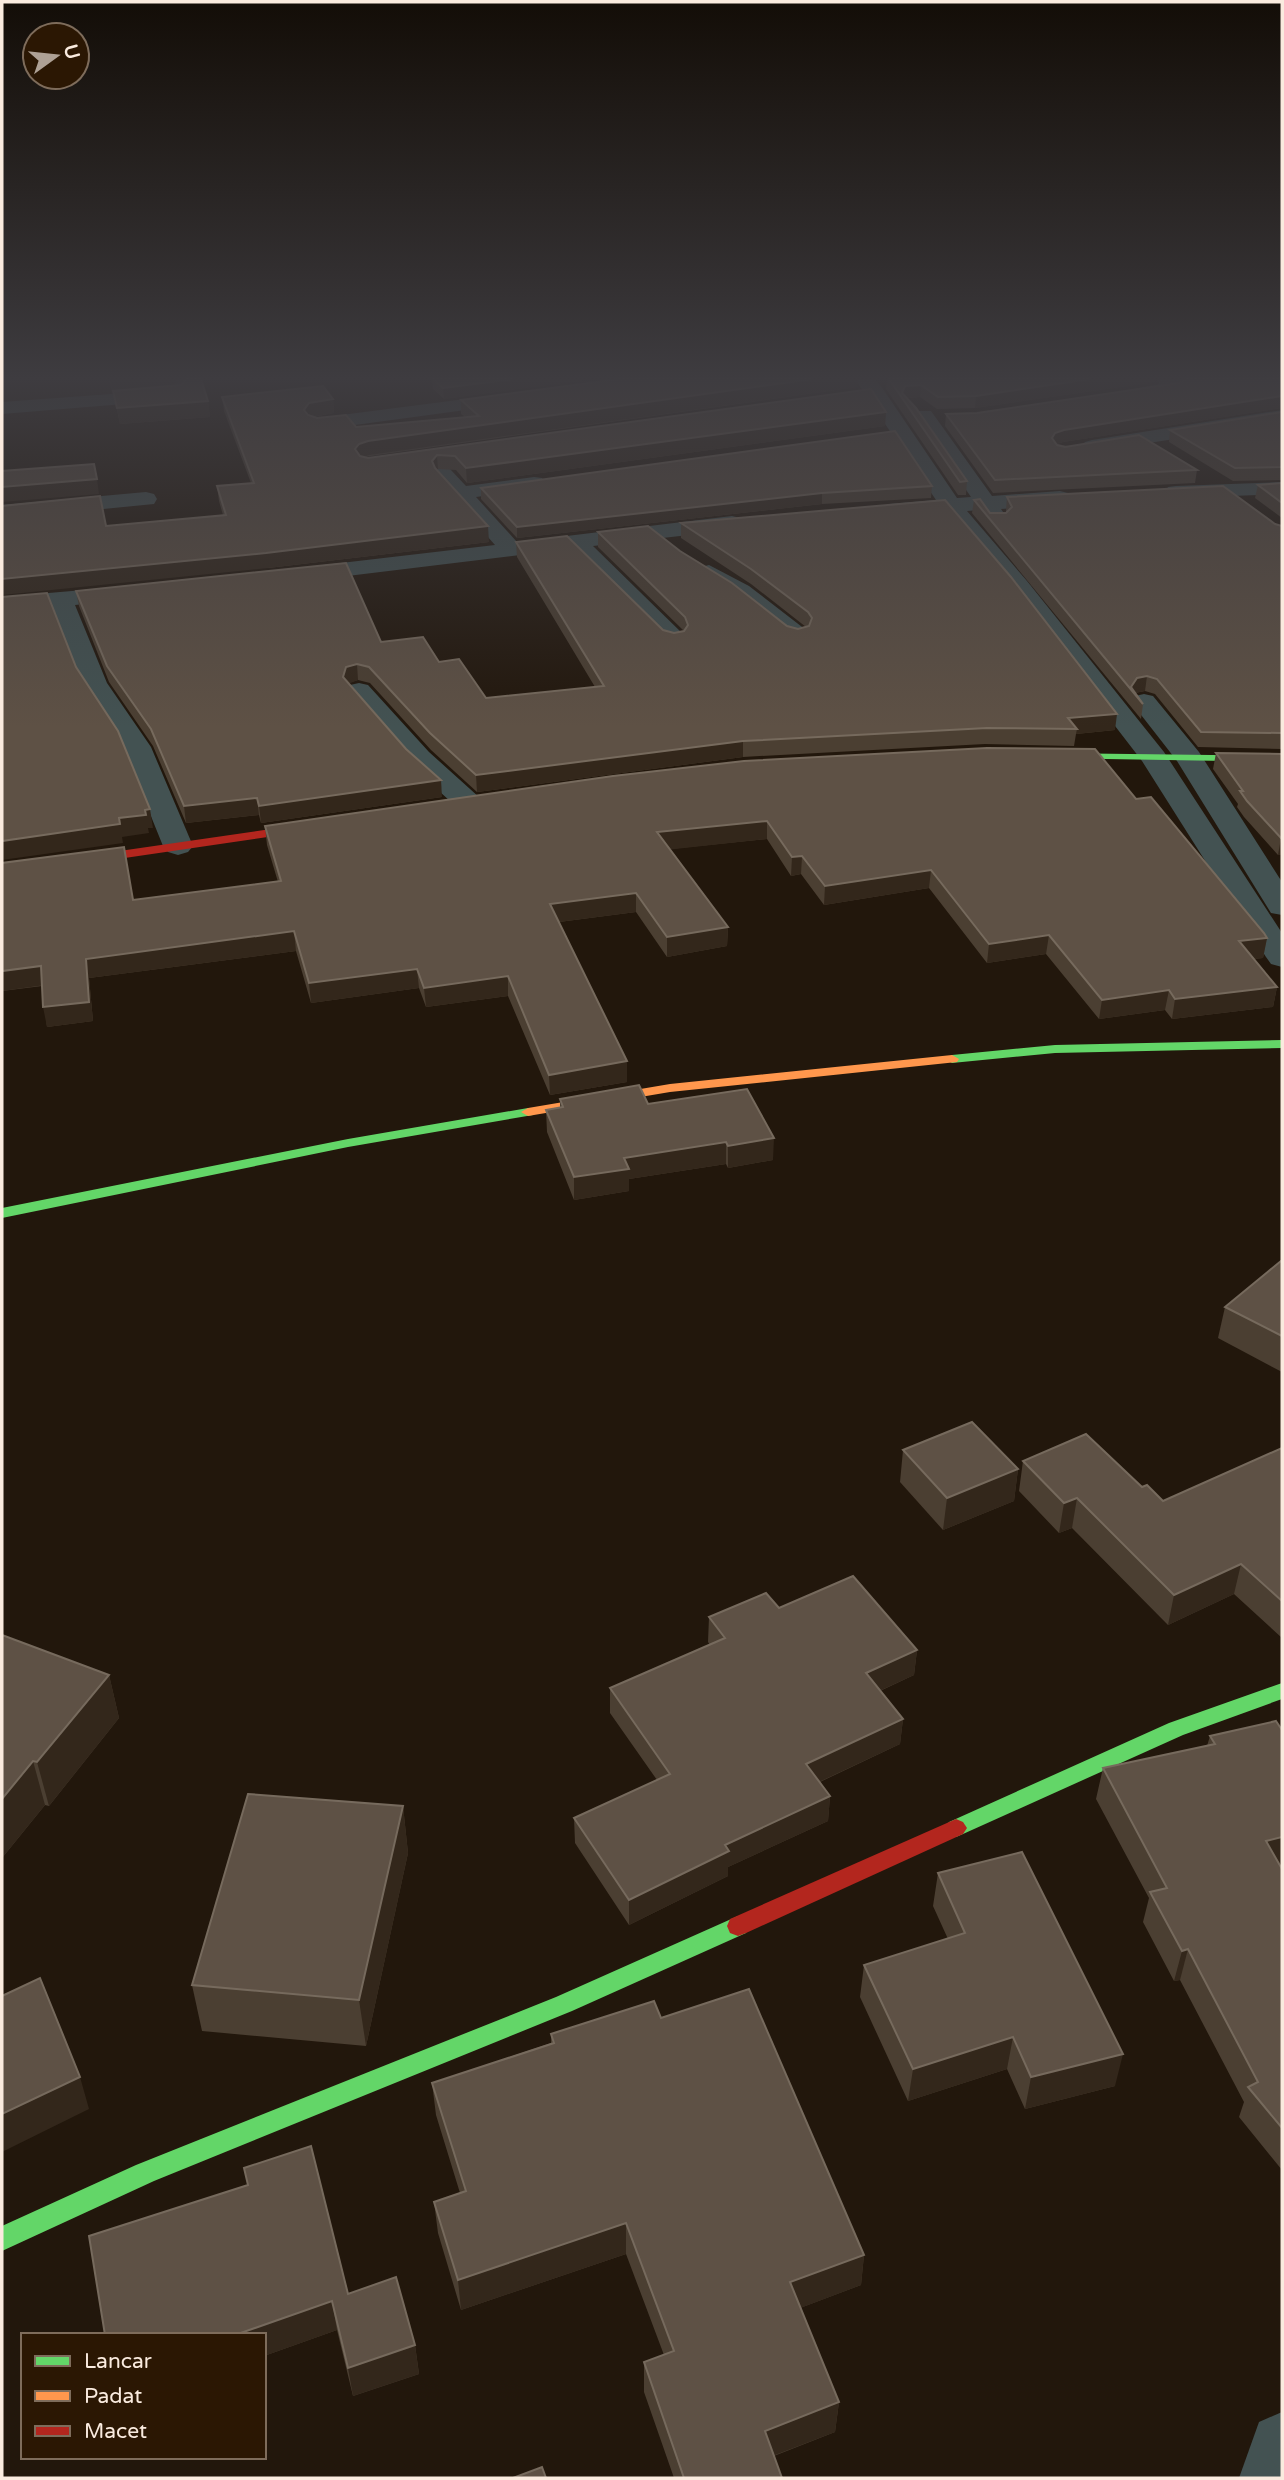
<svg xmlns="http://www.w3.org/2000/svg" width="1284" height="2480" viewBox="0 0 1284 2480" font-family="'Varela Round',sans-serif">
<style>
.lines{fill:none;stroke-linecap:round;stroke-linejoin:round}
.street{fill:#435252;fill-rule:evenodd}
.fast{fill:#63d668;fill-rule:evenodd}
.slow{fill:#ff974d;fill-rule:evenodd}
.jam{fill:#b3261e;fill-rule:evenodd}
.wall{fill:#4b3f32}
.shaded-wall{fill:#33271b}
.building{fill:#5e5145;stroke:#766a5d;stroke-width:2}
</style>
<rect width="100%" height="100%" fill="#22170c"/>
<g class="lines">
<g class="street">
<path d="M855,379H875L883,389L957,498L971,497L914,415L917,411H931L992,496L1060,491L1068,493L1071,498L1068,503L1060,505L1001,509L1008,519L1005,524H989L980,510L967,511L1027,581L1164,752L1282,933V967L1271,964L1266,957L1142,761L1011,591L945,512L897,516L889,514L886,509L889,504L936,500Z"/>
<path d="M1156,379H1179L1187,387L1177,393L1130,401L1120,395L1123,391L1160,384Z"/>
<path d="M166,390L173,392L176,396L173,400L2,414V402Z"/>
<path d="M511,393L518,395L521,399L518,403L318,430L311,428L308,424L311,420L318,418Z"/>
<path d="M1282,410V422L1092,452L1085,450L1082,446L1085,442L1092,440Z"/>
<path d="M427,450L434,452L466,486L534,477L542,478L545,483L542,488L476,497L517,542L732,516L740,518L743,523L740,528L732,530L593,546L683,634L686,639L683,644L674,646L665,644L569,549L298,582L290,580L286,575L290,570L298,568L495,545L420,460L417,456L420,452Z"/>
<path d="M1282,482V494L1176,498L1168,497L1165,492L1168,487L1176,486Z"/>
<path d="M146,492L154,494L157,499L154,504L2,519V505Z"/>
<path d="M709,565L749,586L806,630L809,635L806,640L797,642L788,640L733,596L701,577L697,572L701,567Z"/>
<path d="M130,586L138,588L142,593L138,598L75,605L107,683L151,747L193,846L188,852L178,855L168,852L163,846L123,747L81,683L52,607L2,611V597Z"/>
<path d="M359,683L368,685L429,752L480,798L484,804L480,810L470,813L460,810L409,764L346,691L350,685Z"/>
<path d="M1144,694L1153,696L1199,752L1282,882V915L1271,913L1177,761L1131,702L1135,696Z"/>
<path d="M1282,2412V2478H1239L1259,2422Z"/>
</g>
<g class="fast">
<path d="M1050,753L1282,756V762L1046,758L1044,756Z"/>
<path d="M1282,1040V1048L1055,1053L952,1063L945,1059L952,1055L1055,1045Z"/>
<path d="M528,1108L533,1109L535,1112L533,1115L348,1147L2,1218V1208L348,1139Z"/>
<path d="M1282,1683V1699L1183,1735L963,1834L956,1837L949,1834L945,1828L949,1822L1169,1723Z"/>
<path d="M738,1916L746,1919L749,1926L746,1933L572,2011L154,2181L2,2251V2226L136,2165L556,1997Z"/>
</g>
<path class="slow" d="M952,1055L959,1059L957,1062L670,1092L528,1116L521,1112L528,1108L670,1084Z"/>
<g class="jam">
<path d="M319,822L323,823V829L2,876V868Z"/>
<path d="M956,1819L963,1822L967,1828L963,1834L746,1933L738,1936L730,1933L727,1926L730,1919Z"/>
</g>
</g>
<g class="wall">
<path d="M109,379H201L208,401L210,417L120,424L113,391H112Z"/>
<path d="M432,379H592L444,399L433,389Z"/>
<path d="M887,379H1155V382L975,408L937,409L920,397L907,398L967,481L966,495H958L886,389Z"/>
<path d="M1182,379H1282V408L1063,442L1057,444L1197,470L1195,483L993,493L945,426L946,414L977,413L1179,383L1184,381Z"/>
<path d="M857,387L364,457L368,458L886,412L885,426L467,483L456,470L438,469L437,471L489,542L268,568L106,526L223,515L219,501L217,486L251,483L224,411L222,397L333,399L334,413L313,417L356,427L465,417L461,414V400Z"/>
<path d="M1282,412V480L1233,481L1169,442L1170,430Z"/>
<path d="M1282,483V518L1255,498L1258,485Z"/>
<path d="M932,486L931,498L822,504L517,538L481,499V488Z"/>
<path d="M1007,497L1282,526V749L1198,747L1155,694L1145,691L1135,693L1143,704L1141,719L972,513L974,500L990,513H1006V510Z"/>
<path d="M681,523L1115,730L1076,734L1074,746L985,744L743,757L477,792L431,750L370,683L358,680L348,683L442,797L261,823L259,815L186,823L153,746L109,682L79,606L76,591L381,642L439,662L486,698L595,687L517,557L516,542L663,630L674,633L684,631L598,547V532L680,551L787,626L798,629L806,627L751,584L681,538Z"/>
<path d="M1216,753L1282,754V854L1278,855L1244,817L1237,807L1238,804L1213,769Z"/>
<path d="M1136,799L1267,938L1263,958L1253,959L1277,987L1273,1007L1172,1019L1165,1010L1099,1019L1046,954L987,963L929,888L824,905L801,874L791,876L767,839L670,849L728,927L727,946L667,957L636,912L559,922L627,1061V1082L550,1095L508,996L426,1007L419,988L311,1003L296,951L89,978L93,1021L47,1027L42,986L2,991L133,900L278,882L267,845L265,826Z"/>
<path d="M560,1099L648,1104L773,1160L728,1168L726,1164L629,1179V1191L574,1200L547,1132L546,1110L560,1108Z"/>
<path d="M1282,1261V1372L1218,1338L1225,1307Z"/>
<path d="M1282,1448V1638L1234,1594L1168,1625L1072,1528L1059,1533L1019,1491L1023,1461L1142,1487L1163,1501Z"/>
<path d="M903,1450L1018,1469L1014,1501L943,1530L900,1482Z"/>
<path d="M779,1608L917,1650L914,1675L880,1691L903,1719L900,1744L820,1782L830,1796L828,1821L728,1867V1876L629,1925L575,1843L574,1818L657,1780L610,1713V1688L710,1645L708,1642L709,1617Z"/>
<path d="M2,1635L109,1675L119,1718L49,1806L45,1805L2,1858Z"/>
<path d="M1210,1736L1282,1869V2170L1239,2117L1244,2102L1180,1980L1174,1981L1143,1922L1149,1898L1096,1799L1103,1768L1207,1746Z"/>
<path d="M403,1806L408,1853L366,2046L202,2031L192,1985Z"/>
<path d="M938,1873L1115,2086L1025,2109L1007,2069L908,2101L860,1997L864,1965L948,1939L933,1906Z"/>
<path d="M661,2018L864,2255L861,2285L800,2308L839,2402L835,2432L774,2456L782,2478H674L644,2392V2362L664,2355L626,2254L461,2310L438,2233L434,2202L460,2193L436,2115L432,2083L551,2043V2034Z"/>
<path d="M348,2294L415,2345L419,2374L353,2396L337,2330L264,2356V2335Z"/>
</g>
<g class="shaded-wall">
<path d="M110,379H175L176,386L112,391Z"/>
<path d="M513,379H592L444,399L443,388Z"/>
<path d="M813,379H858L857,387L369,455L360,458L355,449L359,444L368,441Z"/>
<path d="M1090,379H1155V382L975,408L976,396Z"/>
<path d="M921,385L920,397L904,398L902,393L905,386Z"/>
<path d="M1282,396V408L1063,442L1054,445L1052,438L1055,433L1064,430Z"/>
<path d="M333,399L334,413L310,417L305,424L304,410L309,403Z"/>
<path d="M208,401L210,417L120,424L117,408Z"/>
<path d="M886,412L885,426L467,483L466,468Z"/>
<path d="M437,455L438,469L433,476L432,461Z"/>
<path d="M97,479L99,494L2,502V487Z"/>
<path d="M822,493V504L517,538V527Z"/>
<path d="M488,526L489,542L268,568L2,595V579Z"/>
<path d="M357,664L358,680L348,684L343,677L346,667Z"/>
<path d="M1147,676L1145,691L1134,693L1131,687L1137,678Z"/>
<path d="M1117,714L1115,730L1076,734L1077,729L1068,718Z"/>
<path d="M743,741V757L477,792L476,775Z"/>
<path d="M441,780L442,797L261,823L259,806Z"/>
<path d="M257,798L259,815L186,823L184,806Z"/>
<path d="M150,809L153,828H148L149,833L122,837L123,843L2,860V841L119,818Z"/>
<path d="M767,821V839L657,851V832Z"/>
<path d="M1281,838H1282V854L1278,855Z"/>
<path d="M802,856L801,874L791,876L792,857Z"/>
<path d="M931,870L929,888L824,905L825,886Z"/>
<path d="M636,893V912L551,923L550,904Z"/>
<path d="M728,927L727,946L667,957V937Z"/>
<path d="M294,931L296,951L89,978L93,1021L47,1027L43,1007L86,959Z"/>
<path d="M1049,935L1046,954L987,963L989,944Z"/>
<path d="M1267,938L1263,958L1235,961L1239,941Z"/>
<path d="M41,966L45,985L2,991V971Z"/>
<path d="M417,969L419,988L311,1003L309,983Z"/>
<path d="M508,976V996L426,1007L424,988Z"/>
<path d="M1277,987L1273,1007L1172,1019L1175,999Z"/>
<path d="M1169,990L1165,1010L1099,1019L1102,1000Z"/>
<path d="M627,1061V1082L550,1095L549,1075Z"/>
<path d="M774,1138L773,1160L728,1168V1146Z"/>
<path d="M726,1142V1164L629,1179V1191L574,1200V1177L624,1158Z"/>
<path d="M1018,1469L1014,1501L943,1530L947,1498Z"/>
<path d="M1077,1498L1072,1528L1059,1533L1064,1503Z"/>
<path d="M1241,1564L1234,1594L1168,1625L1174,1595Z"/>
<path d="M917,1650L914,1675L864,1698L866,1673Z"/>
<path d="M109,1675L119,1718L49,1806L37,1762Z"/>
<path d="M903,1719L900,1744L804,1789L806,1764Z"/>
<path d="M33,1761L45,1805L2,1858V1799Z"/>
<path d="M830,1796L828,1821L728,1867V1876L629,1925V1900L725,1845Z"/>
<path d="M403,1806L408,1853L366,2046L359,2000Z"/>
<path d="M1282,1837V1866L1257,1871L1266,1841Z"/>
<path d="M1188,1949L1180,1980L1174,1981L1182,1951Z"/>
<path d="M1013,2037L1007,2069L908,2101L913,2069Z"/>
<path d="M1123,2054L1115,2086L1025,2109L1031,2077Z"/>
<path d="M80,2077L89,2109L2,2152V2114Z"/>
<path d="M626,2223V2254L461,2310L458,2280Z"/>
<path d="M864,2255L861,2285L787,2313L790,2282Z"/>
<path d="M332,2301L337,2330L264,2356V2335H235Z"/>
<path d="M415,2345L419,2374L353,2396L348,2368Z"/>
<path d="M839,2402L835,2432L762,2460L765,2431Z"/>
</g>
<g class="building">
<path d="M186,379H201L208,401L117,408L113,391L181,385Z"/>
<path d="M433,379H513L443,388Z"/>
<path d="M620,379H813L368,441L359,444L355,449L360,456L368,458L871,389L886,412L466,468L455,456L437,455L432,461L435,468L488,526L266,553L2,579V506L100,496L106,526L226,515L217,486L254,483L222,397L323,386L333,399L309,403L304,410L308,415L317,418L346,415L356,427L479,416L461,400Z"/>
<path d="M889,379H1090L976,396L938,397L921,385L905,386L902,393L916,408L967,481L960,482Z"/>
<path d="M1186,379H1282V396L1064,430L1055,433L1052,438L1057,445L1065,447L1139,435L1197,470L995,480L946,414L977,413L1179,383Z"/>
<path d="M1282,412V467L1235,468L1170,430Z"/>
<path d="M895,431L932,486L822,493L517,527L481,488Z"/>
<path d="M94,464L97,479L2,487V471Z"/>
<path d="M1282,483V503L1258,485Z"/>
<path d="M1223,486L1275,524L1282,526V733L1201,732L1157,679L1147,676L1137,678L1131,687L1143,704L974,500L980,499L990,513H1006L1012,507L1007,497Z"/>
<path d="M945,500L1011,577L1117,714L1068,718L1077,729L987,728L743,741L476,775L430,733L369,667L357,664L346,667L343,677L406,749L441,780L259,806L257,798L184,806L151,729L107,666L76,591L346,563L381,642L423,637L439,662L459,659L486,698L604,686L516,542L567,536L663,630L674,633L684,631L688,625L685,617L598,532L648,526L680,551L732,583L787,626L798,629L809,626L812,618L808,612L751,569L681,523Z"/>
<path d="M47,593L76,667L118,731L150,809L145,810L146,815L119,818L120,824L2,841V597Z"/>
<path d="M987,748L1095,749L1136,799L1151,797L1264,933L1267,938L1239,941L1277,987L1175,999L1169,990L1102,1000L1049,935L989,944L931,870L825,886L802,856L792,857L767,821L657,832L728,927L667,937L636,893L550,904L627,1061L549,1075L508,976L424,988L417,969L309,983L294,931L86,959L89,1002L43,1007L41,966L2,971V863L124,847L133,900L281,881L265,826L613,776L744,761Z"/>
<path d="M1216,753L1282,754V838H1281L1247,801L1240,791H1243Z"/>
<path d="M639,1085L648,1104L747,1089L774,1138L728,1146L726,1142L624,1158L629,1169L574,1177L546,1110L563,1107L560,1099Z"/>
<path d="M1281,1261H1282V1336L1225,1307Z"/>
<path d="M972,1422L1018,1469L947,1498L903,1450Z"/>
<path d="M1086,1434L1142,1487L1147,1485L1163,1501L1282,1448V1601L1241,1564L1174,1595L1077,1498L1064,1503L1023,1461Z"/>
<path d="M853,1576L917,1650L866,1673L903,1719L806,1764L830,1796L725,1845L729,1851L629,1900L574,1818L670,1774L610,1688L725,1638L709,1617L766,1593L779,1608Z"/>
<path d="M2,1635L109,1675L37,1762L33,1761L2,1799Z"/>
<path d="M1276,1721L1282,1730V1837L1266,1841L1282,1869V2128L1248,2087L1258,2082L1188,1949L1182,1951L1150,1892L1167,1888L1103,1768L1215,1744L1210,1736Z"/>
<path d="M248,1794L403,1806L359,2000L192,1985Z"/>
<path d="M1022,1852L1123,2054L1031,2077L1013,2037L913,2069L864,1965L965,1933L938,1873Z"/>
<path d="M40,1978L80,2077L2,2114V1996Z"/>
<path d="M749,1989L864,2255L790,2282L839,2402L765,2431L782,2478H684L644,2362L674,2351L626,2223L458,2280L434,2202L466,2191L432,2083L554,2043L551,2034L654,2001L661,2018Z"/>
<path d="M311,2146L348,2294L396,2277L415,2345L348,2368L332,2301L235,2335H105L89,2236L248,2185L244,2168Z"/>
<path d="M542,2467L546,2478H513Z"/>
</g>
<linearGradient id="sky" x2="0" y2="1"><stop stop-color="#130d07"/><stop offset="0.52" stop-color="#3e3c40"/><stop offset="1" stop-color="#3e3c40" stop-opacity="0"/></linearGradient>
<rect width="1284" height="727" fill="url(#sky)"/>
<rect width="1284" height="2480" fill="none" stroke="#faebdf" stroke-width="7"/>
<rect x="21" y="2333" width="245" height="126" fill="#2b1703" stroke="#7e6c5b" stroke-width="2"/>
<rect x="35" y="2356" width="35" height="10" fill="#63d668" stroke="#7e6c5b" stroke-width="2"/>
<text x="84" y="2368" font-size="21" fill="#faebdf">Lancar</text>
<rect x="35" y="2391" width="35" height="10" fill="#ff974d" stroke="#7e6c5b" stroke-width="2"/>
<text x="84" y="2403" font-size="21" fill="#faebdf">Padat</text>
<rect x="35" y="2426" width="35" height="10" fill="#b3261e" stroke="#7e6c5b" stroke-width="2"/>
<text x="84" y="2438" font-size="21" fill="#faebdf">Macet</text>
<g transform="translate(56 56) rotate(75)"><circle r="33" fill="#2b1703" stroke="#7e6c5b" stroke-width="2"/>
<path d="M0-5L12 26L0 18L-12 26Z" fill="#aea195"/>
<text y="-10" font-size="19" font-weight="bold" text-anchor="middle" fill="#faebdf">U</text>
</g>
</svg>
